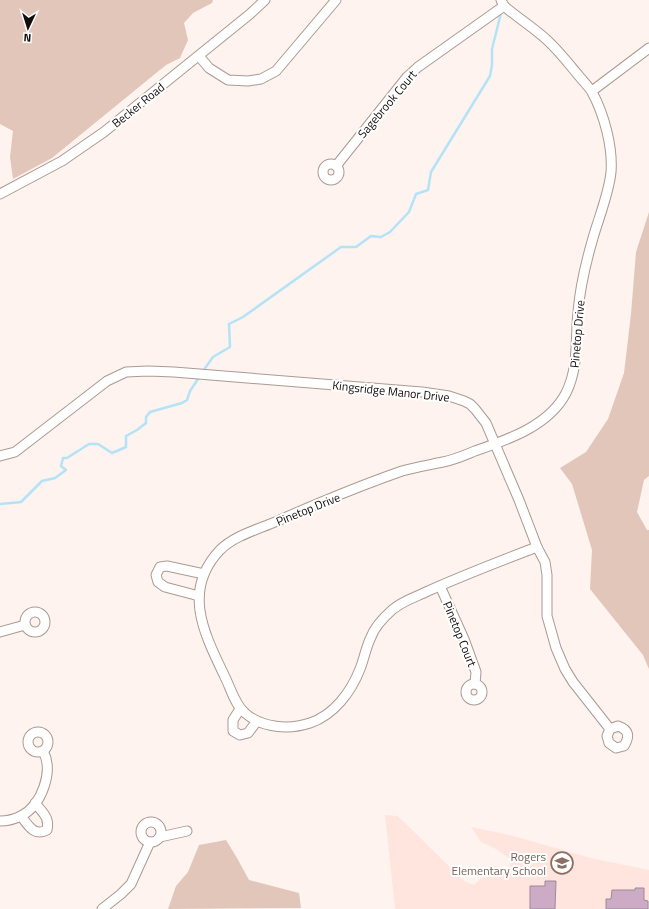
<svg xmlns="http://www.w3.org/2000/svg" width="649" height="909" viewBox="0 0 649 909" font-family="'Titillium Web',sans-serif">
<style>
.education{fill:#ffe5dd}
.green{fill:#e2c6ba}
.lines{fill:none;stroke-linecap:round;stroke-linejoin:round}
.stream{stroke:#b4e3f7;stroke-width:2.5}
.building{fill:#cdaac6;stroke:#9a8c97}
.minor-casing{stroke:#ab9a93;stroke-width:11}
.minor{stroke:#fff;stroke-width:9}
.labels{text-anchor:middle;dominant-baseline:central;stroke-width:4;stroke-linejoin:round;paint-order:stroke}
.street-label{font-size:12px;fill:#120c0a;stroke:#fff}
.education-label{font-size:12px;fill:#785e54;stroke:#fff;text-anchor:end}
</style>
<rect width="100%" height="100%" fill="#fef3ee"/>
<path class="education" d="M385,815L398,816L464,881L474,885L495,866L509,868L512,860L496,849L481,842L471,827L510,835L591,858L649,870V909H395Z"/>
<g class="green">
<path d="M0,0H213L212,3L193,13L184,23L188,40L180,58L166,65L52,158L13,179L10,157L13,131L0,124Z"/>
<path d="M649,212V476L644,480L637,512L647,530H649V669L643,655L590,589L592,550L572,484L560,468L586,452L608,419L624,373L631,314L636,252Z"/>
<path d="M226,840L237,858L249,880L299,893L301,908L168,909L176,886L188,872L199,845Z"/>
</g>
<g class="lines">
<g class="stream">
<path d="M203,371L213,357L230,347L229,324L243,317L341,247H356L371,236L381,237L390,232L409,212L416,194L428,190L431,172L490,76L492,65V49L501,13"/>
<path d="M0,504L21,502L42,481L55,478L66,470L61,466L63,458H67L89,444H98L112,453L126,447V436L137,430L146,423V417L150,412L182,403L187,400L190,391L200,376"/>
</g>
</g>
<g class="building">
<path d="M545,881H556L555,909H530V886H545Z"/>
<path d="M635,888H644V900L648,901V909H606V899H611L612,890H635Z"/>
</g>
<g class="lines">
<g class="minor-casing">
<g id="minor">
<path d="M501,0L504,6C518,18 534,28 547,40C559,51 569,64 579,76C583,81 589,87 592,92C604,114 613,147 611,172C609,193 599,217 593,238C586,262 580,287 578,312C575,340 579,367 566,393C549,426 507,440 475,451C465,455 454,460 443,462C429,465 416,467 402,471C359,486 316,504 275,522C256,530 234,536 220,550C181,591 205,635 225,677C231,689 235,705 245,713C262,728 289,730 310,723C334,715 351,692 360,669C364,659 366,647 371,637C375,626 383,618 392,610C402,601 416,597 428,591C464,575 500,561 537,547"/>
<path d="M199,56L209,68L228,80L248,81L261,79L276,71L336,0"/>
<path d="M592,91L649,48"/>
<circle cx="331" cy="172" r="8"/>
<path d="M336,166L407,77L418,67L504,6"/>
<path d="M0,194L62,161L104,132L250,14L265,0"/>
<path d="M0,456L15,452L107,381L126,372L148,371L174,372L422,392L449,396L464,401L470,404L475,409L486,423L519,500L537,547L545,562L547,575V616L556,648L565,669L573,682L610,729L618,726C629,730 630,736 624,746L616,748L609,743L607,736L610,729"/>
<path d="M440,586L464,639L476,672L475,684"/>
<path d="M199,596L165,587L158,582L156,575L160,567L167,566L204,574"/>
<circle cx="35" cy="622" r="10"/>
<path d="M0,632L25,625"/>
<circle cx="474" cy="692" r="8"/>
<path d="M240,709L233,720V731L240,735L248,733L257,721"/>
<circle cx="38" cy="742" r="10"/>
<path d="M21,816C28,825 34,837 47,830C50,817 42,812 35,803"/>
<path d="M0,821C7,821 15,819 21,816C42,805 54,771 43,751"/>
<circle cx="151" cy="832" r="10"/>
<path d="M160,837L187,831"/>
<path d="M102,909L121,894L131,884L150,842"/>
</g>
</g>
<use href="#minor" class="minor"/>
</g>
<defs>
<g id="school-ring" transform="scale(1.15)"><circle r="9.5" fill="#fff" stroke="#8d6e63" stroke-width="1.5"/><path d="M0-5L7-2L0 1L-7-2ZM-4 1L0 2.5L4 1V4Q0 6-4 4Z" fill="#8d6e63"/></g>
</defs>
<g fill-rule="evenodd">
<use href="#school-ring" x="562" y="863"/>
</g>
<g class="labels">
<g class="street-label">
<text transform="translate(387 104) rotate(-50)">Sagebrook Court</text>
<text transform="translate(138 105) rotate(-39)">Becker Road</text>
<text transform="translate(577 334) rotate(-85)">Pinetop Drive</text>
<text transform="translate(391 391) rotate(6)">Kingsridge Manor Drive</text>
<text transform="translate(308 509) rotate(-22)">Pinetop Drive</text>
<text transform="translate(460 634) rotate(68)">Pinetop Court</text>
</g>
<g class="education-label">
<text x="546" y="856">Rogers<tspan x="546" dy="14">Elementary School</tspan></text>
</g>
</g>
<g transform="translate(28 28) rotate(184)" stroke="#ffffff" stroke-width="3" paint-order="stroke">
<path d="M0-3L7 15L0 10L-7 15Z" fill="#120c0a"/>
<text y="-6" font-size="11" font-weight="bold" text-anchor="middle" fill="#120c0a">N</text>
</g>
</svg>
